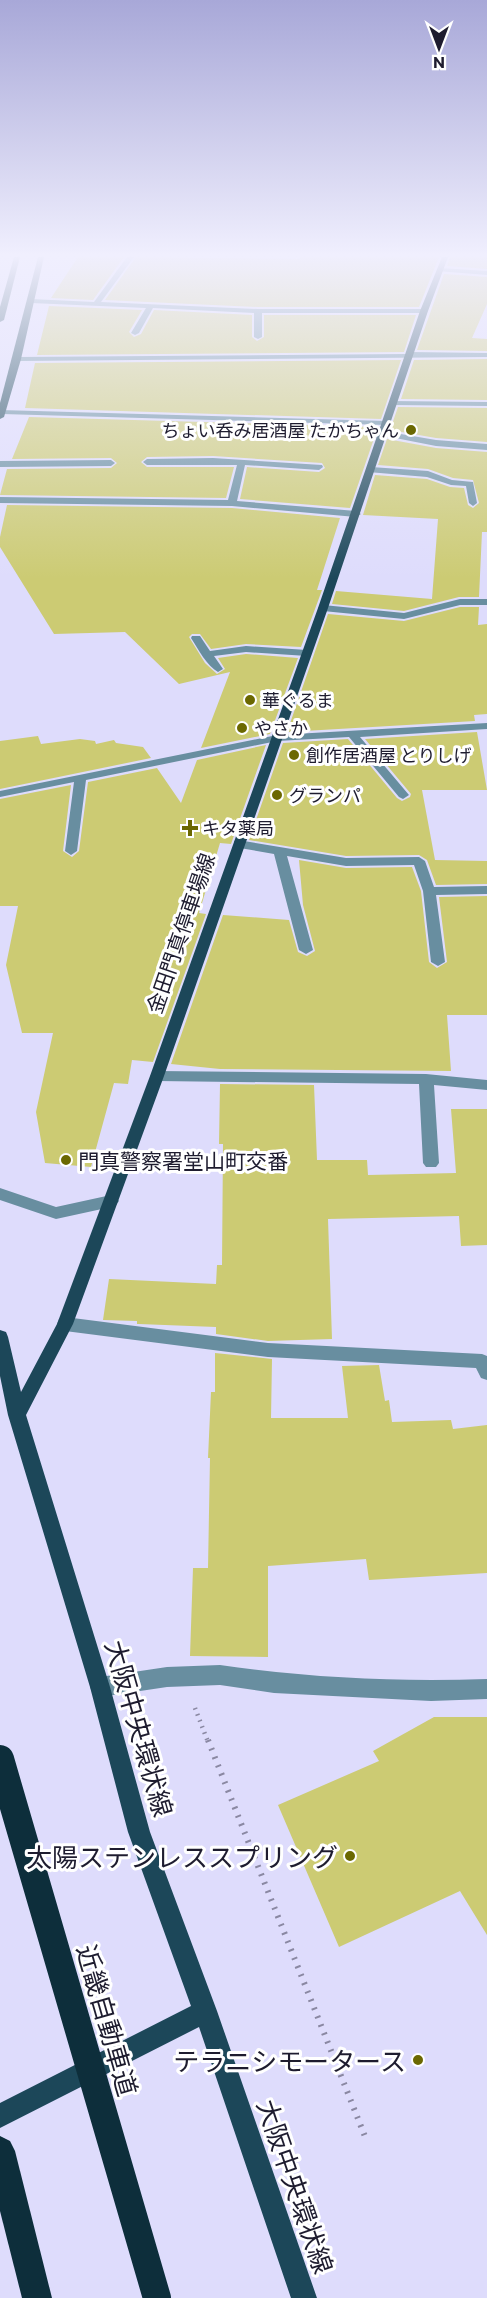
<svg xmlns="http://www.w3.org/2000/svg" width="487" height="2298" viewBox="0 0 487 2298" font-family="Commissioner,'Noto Sans JP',sans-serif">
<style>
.building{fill:#cccb73}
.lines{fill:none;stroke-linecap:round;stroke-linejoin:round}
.path-far1{stroke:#8a88a2;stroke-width:4.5;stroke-dasharray:1.5 5;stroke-linecap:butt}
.path{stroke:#8a88a2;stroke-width:6;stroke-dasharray:2 7;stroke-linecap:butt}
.minor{fill:#688ea0;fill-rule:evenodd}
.major{fill:#1c4759;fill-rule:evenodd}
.highway{fill:#0d2e3b;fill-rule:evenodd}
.highway-bridge{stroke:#0d2e3b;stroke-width:28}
.poi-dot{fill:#6b6801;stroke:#fff;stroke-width:2}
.labels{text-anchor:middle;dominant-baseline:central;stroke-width:6;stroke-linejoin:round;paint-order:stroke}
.far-poi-label{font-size:18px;fill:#1e1c2f;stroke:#fff;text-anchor:start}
.street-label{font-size:21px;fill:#1e1c2f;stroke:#fff}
.poi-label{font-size:21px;fill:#1e1c2f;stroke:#fff;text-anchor:start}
.near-street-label{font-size:26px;fill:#1e1c2f;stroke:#fff}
.near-poi-label{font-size:26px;fill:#1e1c2f;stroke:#fff;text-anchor:end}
</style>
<rect width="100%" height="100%" fill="#dedcfc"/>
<g class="building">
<path d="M78,257H124L93,300L51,298Z"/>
<path d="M136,257L299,259L300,257H439L419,307H258L105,300Z"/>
<path d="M450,257H487V269L447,266Z"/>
<path d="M444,274L487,277V304L472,338L487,339V351L417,350Z"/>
<path d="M49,306L142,310L129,332L134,337L141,334L154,310L252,315V337L257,341L264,337V315H416L404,352L37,355Z"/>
<path d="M487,359V400L401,399L414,360Z"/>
<path d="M401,360L381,419L25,408L35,363Z"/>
<path d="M398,407L487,408V442L436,438L390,430Z"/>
<path d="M29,417L378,427L350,508L240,499L247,467L319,472L325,468L322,463L213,456L147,457L141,462L147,467H234L226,498L0,495L7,469L111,468L117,463L111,458L12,459Z"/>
<path d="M387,439L436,448L487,452V532H482L479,597H459L404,611L332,604L336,591L432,599L438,519L363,515L375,475L427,479L450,487L464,488L468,505L473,508L479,503L473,480L453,478L428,469L378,465Z"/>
<path d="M7,505L232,508L340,518L317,590H322L301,647L246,644L211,649L200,634H192L189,637L205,663L217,674L225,669L218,658L246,654L298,658L270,734L201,748L230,672L179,684L125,632L54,634L0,547V537Z"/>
<path d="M460,607H479L478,625L487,624V714L474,715L475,721L287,732L328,614L404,621Z"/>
<path d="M477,732L487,790H422L435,860L487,861V884L436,885L427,860L419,855L346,856L249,840L283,743L348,739L397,798L402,801L410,797L411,794L365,739Z"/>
<path d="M38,736L41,744L80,739L95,741L96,744L114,740L116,743L143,747L151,758L0,789V741Z"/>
<path d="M266,745L231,844L220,843L199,913L206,914L153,1062L132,1060L128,1084L114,1083L91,1167L45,1163L36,1112L53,1033H22L6,965L18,906H0V799L71,785L63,851L72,857L79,851L88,782L157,768L181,803L197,760Z"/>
<path d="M299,860L346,868L412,867L421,891L429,962L437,968L447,962L439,897L487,896V1015H447L451,1071L220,1069L171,1064L223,915L289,920L298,952L307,956L315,951L303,905Z"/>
<path d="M220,1084L314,1085L317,1160H367L368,1175L456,1173L451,1109H487V1245L461,1246L459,1216L328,1219L332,1339L268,1341L216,1334V1327L139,1324H137V1321L103,1320L109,1279L216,1284L217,1265H222L223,1144H219Z"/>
<path d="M215,1353L272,1359L271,1418H348L342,1366L379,1365L385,1401L389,1400L392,1422L451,1420L453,1429L487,1425V1573L369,1580L366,1559L268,1566V1657L190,1656L193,1568H208L210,1458H208L211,1392H215Z"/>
<path d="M434,1717H487V1935L460,1891L339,1947L278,1805L379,1761L373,1751Z"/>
</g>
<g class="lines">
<path class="path-far1" d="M195,1708L208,1742"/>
<path class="path" d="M208,1740L366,2139"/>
<g class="minor">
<path d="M127,257H134L101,302L258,309H424L428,311L424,313H262V337L258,339L254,337V313L153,308L139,333L135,335L131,333L146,308L31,303L27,301L31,299L94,302Z"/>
<path d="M439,268L487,271V275L437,271Z"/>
<path d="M410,352L487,353V357L17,361L13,359L17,357L406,354Z"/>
<path d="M390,401L487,402V406L393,405H390Z"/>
<path d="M0,410L386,421L390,423L386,425L2,414Z"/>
<path d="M383,431L436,440L487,444V450L436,446L380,435L379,433Z"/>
<path d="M213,458L322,465L323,467L319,470L245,465L237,501L356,511L361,514L356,517L232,506L0,503V497L228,500L237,465H147L143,462L147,459Z"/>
<path d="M0,461L111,460L115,463L111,466L0,467Z"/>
<path d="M371,467L428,471L452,480L473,482L477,503L473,506L469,503L466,486L451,485L427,477L368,472L367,470Z"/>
<path d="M460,599H487V605H460L404,619L323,611L318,608L323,605L404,613Z"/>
<path d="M192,636H200L210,651L246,646L307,650L312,653L307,656L246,652L214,656L223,669L218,672C207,666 198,649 191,638Z"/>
<path d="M487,723V729L360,737L409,795L403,799L399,797L349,737L277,741L86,780L77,851L71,855L65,851L74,782L0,797V791L277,735Z"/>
<path d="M238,840L346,858L419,857L425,861L434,887L487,886V894L436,895L445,962L438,966L431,962L423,891L414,865L346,866L287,856L313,950L306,954L299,950L274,854L234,847V841Z"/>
<path d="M157,1071L426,1074L487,1080V1090L434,1085L439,1163L436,1167H426L423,1163L419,1084L157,1081L150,1076Z"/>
<path d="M0,1188L56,1207L111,1195L116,1197L119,1201L116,1205L111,1207L56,1219L0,1200Z"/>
<path d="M65,1317L268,1343L482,1354L487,1356V1380L481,1378L476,1368L268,1357L65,1331L59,1329L57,1324L59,1319Z"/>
<path d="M220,1665C308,1678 398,1682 487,1679V1699L431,1701L274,1693L220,1685L167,1687L100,1697L93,1694L90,1687L93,1680L100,1677L167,1667Z"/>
</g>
<g class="major">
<path d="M14,257H20L4,320L0,322V307Z"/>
<path d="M38,257H44L21,359L4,417L0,419V403Z"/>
<path d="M442,257H448L428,311L328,608L164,1076L73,1324L26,1415L110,1687L150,1832L217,2011L317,2298H291L199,2027L0,2128V2103L191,2006L128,1832L90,1687L8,1415L0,1376V1330L6,1332L8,1337L21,1392L57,1324L150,1076L318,608L420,311Z"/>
</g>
<path class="highway" d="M0,2136L10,2141L15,2151L52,2298H22L0,2211Z"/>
<path class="highway-bridge" d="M0,1759L157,2298"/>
</g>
<linearGradient id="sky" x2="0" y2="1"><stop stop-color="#a8a8d8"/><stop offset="0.44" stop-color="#f0effe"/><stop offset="1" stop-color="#f0effe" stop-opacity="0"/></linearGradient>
<rect width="487" height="579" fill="url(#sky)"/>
<g class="poi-dot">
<circle cx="411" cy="430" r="6"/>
<circle cx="250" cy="700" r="6"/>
<circle cx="242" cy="728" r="6"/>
<circle cx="294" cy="755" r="6"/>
<circle cx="277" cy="795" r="6"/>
<path d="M187 819h6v6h6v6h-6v6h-6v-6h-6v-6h6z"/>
<circle cx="66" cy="1160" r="6"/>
<circle cx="350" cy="1856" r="6"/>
<circle cx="418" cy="2060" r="6"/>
</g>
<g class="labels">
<g class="far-poi-label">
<text x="399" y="430" text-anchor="end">ちょい呑み居酒屋 たかちゃん</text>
<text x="262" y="700">華ぐるま</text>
<text x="254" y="728">やさか</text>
<text x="306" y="755">創作居酒屋 とりしげ</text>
<text x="289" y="795">グランパ</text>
<text x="202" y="828">キタ薬局</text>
</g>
<g class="street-label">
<text transform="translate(180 933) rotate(-71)">金田門真停車場線</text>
</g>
<g class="poi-label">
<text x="78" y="1160">門真警察署堂山町交番</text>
</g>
<g class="near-street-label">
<text transform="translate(140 1728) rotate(74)">大阪中央環状線</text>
<text transform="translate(108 2020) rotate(74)">近畿自動車道</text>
<text transform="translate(296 2186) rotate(71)">大阪中央環状線</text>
</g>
<g class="near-poi-label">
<text x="338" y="1856">太陽ステンレススプリング</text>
<text x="406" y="2060">テラニシモータース</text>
</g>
</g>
<g transform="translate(439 48) rotate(180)" stroke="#ffffff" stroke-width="4.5" paint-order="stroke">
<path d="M0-4.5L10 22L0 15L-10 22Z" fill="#1e1c2f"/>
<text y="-9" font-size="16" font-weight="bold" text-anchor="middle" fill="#1e1c2f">N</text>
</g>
</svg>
